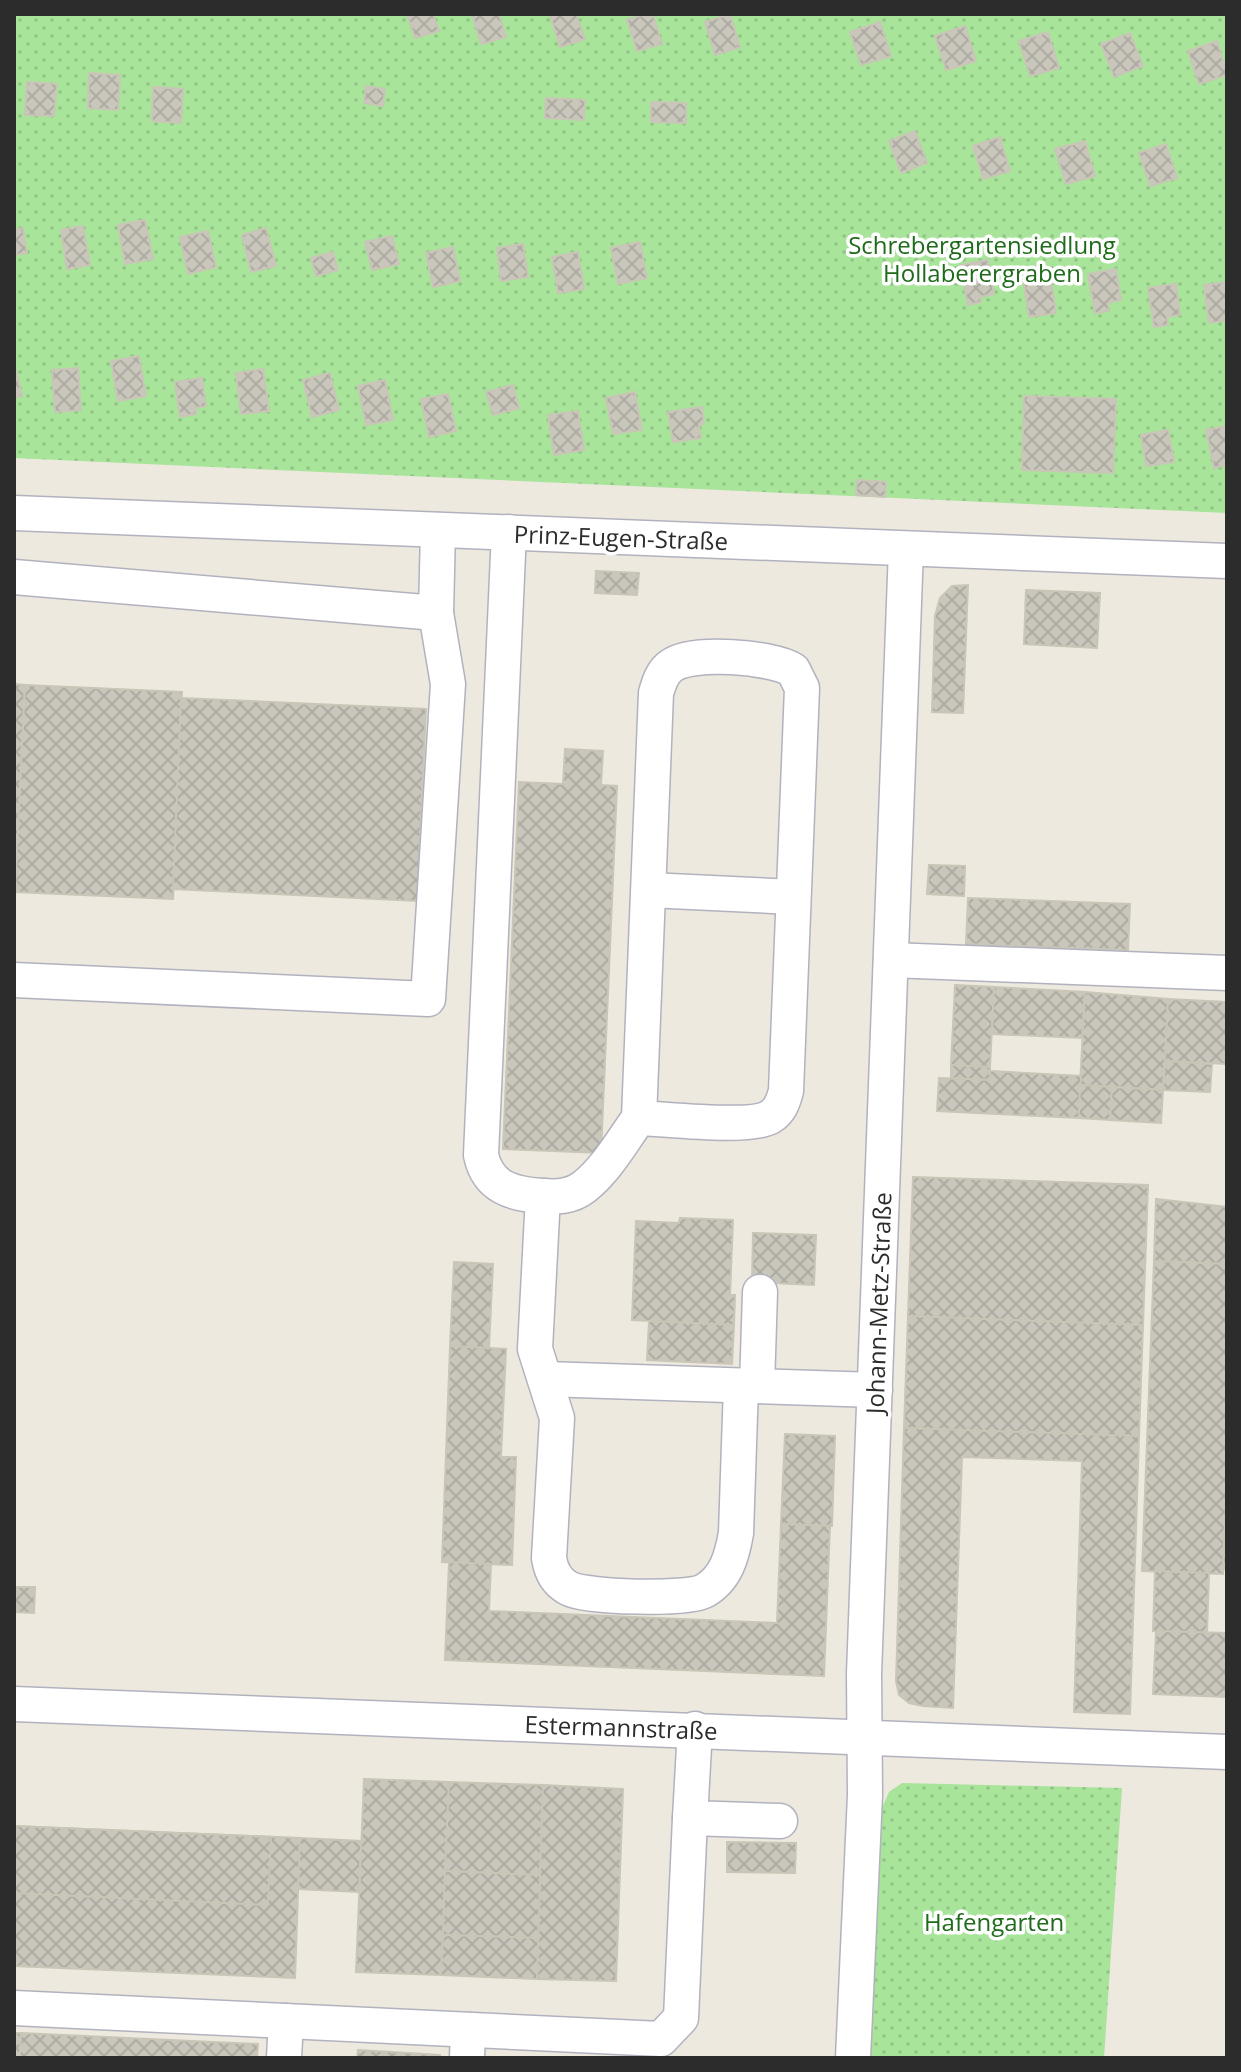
<svg xmlns="http://www.w3.org/2000/svg" width="1241" height="2072" viewBox="0 0 1241 2072" font-family="'Open Sans',sans-serif">
<style>
.garden{fill:url(#garden-dots)}
.building{fill:url(#building-cross-hatch);stroke:#c9c5b7;stroke-width:2}
.lines{fill:none;stroke-linecap:round;stroke-linejoin:round}
.minor-casing{stroke:#b2b2bf;stroke-width:37}
.minor{stroke:#fff;stroke-width:34}
.labels{text-anchor:middle;dominant-baseline:central;stroke-width:7;stroke-linejoin:round;paint-order:stroke}
.park-label{font-size:24px;fill:#1e6b1a;stroke:#fff}
.street-label{font-size:24px;fill:#2c2c2c;stroke:#fff}
</style>
<defs>
<pattern id="garden-dots" width="8" height="8" patternUnits="userSpaceOnUse" patternTransform="scale(2)"><rect width="8" height="8" fill="#a8e49a"/><path d="M2 2h.1M6 6h.1" fill="none" stroke="#91c485" stroke-width="1.8" stroke-linecap="round"/></pattern>
<pattern id="building-cross-hatch" width="8" height="8" patternUnits="userSpaceOnUse" patternTransform="scale(2)"><rect width="8" height="8" fill="#c9c7bc"/><path d="M0 0l8 8M0 8l8-8" fill="none" stroke="#adaba2"/></pattern>
</defs>
<rect width="100%" height="100%" fill="#ede9de"/>
<g class="garden">
<path d="M14,14H1227V513L14,458Z"/>
<path d="M902,1783L1122,1788L1104,2058L869,2056L882,1808L889,1792Z"/>
</g>
<g class="building">
<path d="M407,14H433L439,31L415,38Z"/>
<path d="M472,14H499L506,37L481,44Z"/>
<path d="M576,14L585,39L560,47L550,15Z"/>
<path d="M645,14H653L662,44L637,51L627,20Z"/>
<path d="M730,14L740,47L715,55L705,22Z"/>
<path d="M880,22L891,56L861,65L850,32Z"/>
<path d="M965,26L976,61L946,70L935,36Z"/>
<path d="M1048,32L1059,68L1030,76L1019,41Z"/>
<path d="M1130,33L1143,66L1114,77L1101,44Z"/>
<path d="M1217,41L1227,75L1199,84L1188,51Z"/>
<path d="M89,73L120,75L118,110L88,108Z"/>
<path d="M27,82L57,84L54,116L25,115Z"/>
<path d="M366,86L385,89L383,106L364,103Z"/>
<path d="M153,87L183,89L181,123L152,121Z"/>
<path d="M546,98L585,100L584,120L545,118Z"/>
<path d="M651,102L686,103V123L651,122Z"/>
<path d="M915,131L927,163L901,173L889,141Z"/>
<path d="M1000,137L1010,171L983,179L973,146Z"/>
<path d="M1085,141L1095,176L1066,184L1055,149Z"/>
<path d="M1166,144L1177,178L1150,186L1139,153Z"/>
<path d="M145,220L153,259L125,264L118,225Z"/>
<path d="M83,226L90,265L67,269L61,230Z"/>
<path d="M23,228L27,253L14,255V230Z"/>
<path d="M266,228L276,266L251,272L242,235Z"/>
<path d="M208,231L216,267L188,274L180,237Z"/>
<path d="M392,236L399,264L372,270L365,242Z"/>
<path d="M640,242L647,278L618,284L611,248Z"/>
<path d="M523,244L528,277L501,281L497,248Z"/>
<path d="M453,247L460,281L433,287L426,253Z"/>
<path d="M333,252L338,270L316,276L311,258Z"/>
<path d="M578,252L584,289L558,293L552,257Z"/>
<path d="M988,260L994,294L980,297L981,302L968,305L960,265Z"/>
<path d="M1116,269L1121,300L1108,303L1109,311L1095,313L1088,274Z"/>
<path d="M1050,272L1056,313L1029,317L1023,277Z"/>
<path d="M1227,282V314L1223,315L1224,321L1209,323L1204,285Z"/>
<path d="M1176,284L1180,315L1167,317L1168,325L1154,327L1148,288Z"/>
<path d="M139,356L146,396L118,401L111,361Z"/>
<path d="M14,362L22,396L14,398Z"/>
<path d="M78,368L81,410L55,412L52,370Z"/>
<path d="M263,369L269,411L241,414L236,373Z"/>
<path d="M330,373L339,410L312,417L303,380Z"/>
<path d="M202,378L206,406L196,408V414L180,417L175,382Z"/>
<path d="M385,380L393,420L366,425L358,386Z"/>
<path d="M513,385L519,408L493,415L486,392Z"/>
<path d="M635,392L642,430L613,434L606,398Z"/>
<path d="M448,394L456,431L429,437L421,399Z"/>
<path d="M1024,396L1116,399L1113,473L1022,470Z"/>
<path d="M702,407L704,424L699,425L701,438L673,442L668,412Z"/>
<path d="M578,411L584,450L554,455L548,415Z"/>
<path d="M1227,426V465L1214,468L1206,430Z"/>
<path d="M1168,430L1174,462L1146,466L1141,435Z"/>
<path d="M857,480L886,482L885,497L856,495Z"/>
<path d="M596,571L639,573L637,595L595,593Z"/>
<path d="M968,585L963,713L932,712L935,616L940,598L952,586Z"/>
<path d="M1026,590L1100,593L1097,648L1024,644Z"/>
<path d="M14,684L25,685L16,884H14Z"/>
<path d="M25,685L182,692L173,899L15,892Z"/>
<path d="M181,698L426,709L417,901L173,889Z"/>
<path d="M565,749L603,751L601,785L617,786L601,1153L503,1149L519,782L563,784Z"/>
<path d="M929,865L965,866L964,896L927,894Z"/>
<path d="M968,898L1130,904L1128,950L966,944Z"/>
<path d="M955,985L994,987L990,1067L951,1065Z"/>
<path d="M994,987L1085,992L1082,1038L992,1034Z"/>
<path d="M1085,992L1168,999L1163,1090L1080,1085Z"/>
<path d="M1168,999L1227,1002V1064L1165,1061Z"/>
<path d="M1165,1061L1212,1064L1210,1092L1163,1090Z"/>
<path d="M951,1065L990,1067V1080L951,1078Z"/>
<path d="M990,1071L1081,1076L1079,1118L937,1111L939,1078L990,1080Z"/>
<path d="M1080,1085L1112,1087L1110,1120L1079,1118Z"/>
<path d="M1112,1087L1163,1090L1161,1123L1110,1120Z"/>
<path d="M913,1177L1148,1185L1143,1325L908,1316Z"/>
<path d="M1156,1199L1227,1207V1264L1154,1261Z"/>
<path d="M680,1218L733,1220L730,1295H735L734,1325L632,1320L636,1221L679,1223Z"/>
<path d="M753,1233L816,1235L814,1285L752,1282Z"/>
<path d="M1154,1261L1227,1264V1480L1223,1574L1142,1571Z"/>
<path d="M454,1262L493,1264L489,1348L450,1346Z"/>
<path d="M908,1316L1143,1325L1139,1436L904,1428Z"/>
<path d="M649,1321L734,1325L732,1364L647,1360Z"/>
<path d="M450,1346L506,1349L501,1457H516L512,1565L442,1562Z"/>
<path d="M904,1428L1139,1436L1130,1714L1074,1712L1082,1461L962,1457L953,1708L923,1706L909,1703L899,1695L896,1681Z"/>
<path d="M785,1434L835,1436L832,1526L781,1524Z"/>
<path d="M1225,1517H1227V1569H1223Z"/>
<path d="M781,1524L830,1526L824,1676L445,1660L449,1562L491,1564L489,1611L777,1623Z"/>
<path d="M1155,1571L1209,1573L1207,1633L1153,1631Z"/>
<path d="M14,1587H35L34,1613L14,1612Z"/>
<path d="M1156,1631L1227,1633V1697L1153,1694Z"/>
<path d="M364,1779L449,1782L441,1975L356,1972Z"/>
<path d="M449,1782L543,1785L540,1875L445,1871Z"/>
<path d="M543,1785L623,1789L616,1981L537,1979Z"/>
<path d="M14,1826L300,1838L295,1978L14,1966Z"/>
<path d="M14,1826L271,1837L268,1905L14,1893Z"/>
<path d="M300,1838L361,1841L359,1892L298,1889Z"/>
<path d="M727,1842L796,1843L795,1873L727,1872Z"/>
<path d="M445,1871L540,1875L538,1938L443,1935Z"/>
<path d="M443,1935L538,1938L537,1979L441,1975Z"/>
<path d="M14,2033H21L20,2058H14Z"/>
<path d="M21,2033L258,2044L257,2058H20Z"/>
<path d="M358,2050L440,2055V2058H357Z"/>
</g>
<g class="lines">
<g class="minor-casing">
<g id="minor">
<path d="M14,513L1227,561"/>
<path d="M509,532L481,1155C488,1188 513,1194 542,1196C558,1197 571,1197 584,1187C607,1169 622,1141 639,1118L656,693C659,683 662,672 671,666C691,650 773,657 793,670L802,688L786,1091C783,1102 780,1111 770,1117C749,1129 667,1119 639,1118"/>
<path d="M14,577L436,613"/>
<path d="M649,890L793,897"/>
<path d="M891,960L1227,973"/>
<path d="M14,980L428,999L448,684L436,613L438,530"/>
<path d="M543,1196L535,1349L557,1418L549,1558C551,1571 557,1582 568,1588C586,1598 687,1600 704,1591C726,1579 732,1556 736,1533L741,1386"/>
<path d="M545,1379L875,1390"/>
<path d="M757,1386L760,1292"/>
<path d="M14,1704L1227,1752"/>
<path d="M695,1729L690,1818L780,1821"/>
<path d="M14,2008L661,2039L681,2018L690,1818"/>
<path d="M284,2058L286,2021"/>
<path d="M467,2058L468,2030"/>
<path d="M853,2058L865,1795L864,1674L906,549"/>
</g>
</g>
<use href="#minor" class="minor"/>
</g>
<g class="labels">
<g class="park-label">
<text x="982" y="244">Schrebergartensiedlung<tspan x="982" dy="28">Hollaberergraben</tspan></text>
<text x="994" y="1921">Hafengarten</text>
</g>
<g class="street-label">
<text transform="translate(621 537) rotate(2)">Prinz-Eugen-Straße</text>
<text transform="translate(878 1303) rotate(-88)">Johann-Metz-Straße</text>
<text transform="translate(621 1727) rotate(2)">Estermannstraße</text>
</g>
</g>
<rect width="1241" height="2072" fill="none" stroke="#2c2c2c" stroke-width="32"/>
</svg>
